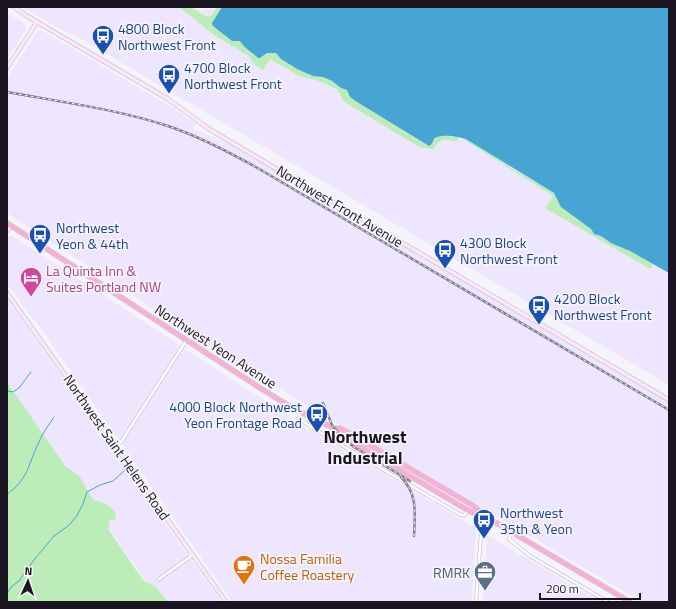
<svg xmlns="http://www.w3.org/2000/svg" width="676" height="609" viewBox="0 0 676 609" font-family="'Titillium Web',sans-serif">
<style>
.built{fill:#eee6fe}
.green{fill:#bcedb8}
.water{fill:#46a5d2}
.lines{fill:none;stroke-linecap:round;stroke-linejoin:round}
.stream{stroke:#46a5d2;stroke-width:1}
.street-casing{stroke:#cdc1e0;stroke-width:4}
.secondary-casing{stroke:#cdc1e0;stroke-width:5}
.highway-casing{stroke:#d1d0d2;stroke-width:6}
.street{stroke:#fff;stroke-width:2.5}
.secondary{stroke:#fde7f3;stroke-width:3.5}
.highway{stroke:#f8aed6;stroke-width:4.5}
.rail-casing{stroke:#827f88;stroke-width:2.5}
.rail{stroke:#f6f4fb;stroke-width:1;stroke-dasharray:3;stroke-linecap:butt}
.labels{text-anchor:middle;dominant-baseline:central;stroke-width:3.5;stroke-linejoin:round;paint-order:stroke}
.transit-label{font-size:14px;fill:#164399;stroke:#f6f4fb;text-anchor:start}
.street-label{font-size:14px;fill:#1a1520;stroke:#f6f4fb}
.hotel-label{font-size:14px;fill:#b23c85;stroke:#f6f4fb;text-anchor:start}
.food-label{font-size:14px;fill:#c56008;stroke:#f6f4fb;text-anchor:start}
.service-label{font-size:14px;fill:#4e5e75;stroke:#f6f4fb;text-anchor:end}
.district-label{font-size:18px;font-weight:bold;fill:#1a1520;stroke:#f6f4fb}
</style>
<rect width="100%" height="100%" fill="#f6f4fb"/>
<g class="built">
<path d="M22,7H191L194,9H215L217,7H222L220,10L262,56L449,128L461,137L466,139L669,256V385L71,33L70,35Z"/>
<path d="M7,13L25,24L26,28V30L7,59Z"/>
<path d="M41,30L172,107L196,124L193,129L228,143L669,402V602H642L245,369L7,213V78L38,31Z"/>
<path d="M11,235L305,427L476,528L472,602H232L35,320L32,318L7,284V237Z"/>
<path d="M7,299L43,350L221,602H162L141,575L108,527L56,455L7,381Z"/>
<path d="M487,535L600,601L601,602H483Z"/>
</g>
<g class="green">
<path d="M179,7H191L207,17L211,16L217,7H222L213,26L233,41H240C244,48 251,52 258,58H260L267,53H276L281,59L297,69L305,72L323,77L332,81L341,88L347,90L350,97L357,102L428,146H429C432,143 432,141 435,138C440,133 453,137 459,137L456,142C443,138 441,138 433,149L419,147L343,101L338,90L319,81L306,78L296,74L270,59L263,70L253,63L250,57L214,35Z"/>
<path d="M460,137L471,141L518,172L551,191L557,198L561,207L591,229L594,234L601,236L611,243L630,251L653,264L650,269L545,208L553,196Z"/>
<path d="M7,382L65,466L80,477L93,500C102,502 120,507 115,520H111L109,522V530L136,570L144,581L155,586L168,602H7Z"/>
</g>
<path class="water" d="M222,7H669V273L630,251L611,243L601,236L594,234L591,229L561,207L554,193L466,139C460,137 439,133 434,139C432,142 433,144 429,146L357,102L350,97L347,90L341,88L332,81L323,77L313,76L297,69L281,59L276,53H267L260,58H258C252,52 244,48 240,41H232L213,26L212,23Z"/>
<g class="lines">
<g class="stream">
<path d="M7,391L13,392L19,388L31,372"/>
<path d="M7,494C28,480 28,465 38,444C42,434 48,426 54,417"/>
<path d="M7,593L11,587L19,581L33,561L54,536L68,526L76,517L83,504L87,492L100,485L113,481L125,470"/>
</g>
<g class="street-casing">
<g id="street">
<path d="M298,411C300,422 310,426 319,432L461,515H464L468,511"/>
<path d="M116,446L121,442L186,341"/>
<path d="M510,532L509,539L530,556L608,602"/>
<path d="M159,579L190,557L191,553"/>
<path d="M476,602L481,534L488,518"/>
</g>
</g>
<g class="secondary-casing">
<g id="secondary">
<path d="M14,7L27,16L168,99L209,129L669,400"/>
<path d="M7,68L37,22"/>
<path d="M7,231L11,226"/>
<path d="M7,293L226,602"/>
</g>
</g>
<g class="highway-casing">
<g id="highway">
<path d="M7,223L260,388L291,407L335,429L340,428L356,437L472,505L488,518L630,602"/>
<path d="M335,429L338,433L469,511L484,517"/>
</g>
</g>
<use href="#street" class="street"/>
<use href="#secondary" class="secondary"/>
<use href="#highway" class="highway"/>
<g class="rail-casing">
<g id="rail">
<path d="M7,92C61,102 116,109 168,126C201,137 231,153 261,170L669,410"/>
<path d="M323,403L332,425L342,438L354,447L410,481"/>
<path d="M401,477C418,494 415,514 414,536"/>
</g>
</g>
<use href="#rail" class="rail"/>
</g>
<defs>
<g id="bus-pin" transform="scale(1.15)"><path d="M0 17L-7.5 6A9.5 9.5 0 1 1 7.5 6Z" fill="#1a4fb4" stroke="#f6f4fb"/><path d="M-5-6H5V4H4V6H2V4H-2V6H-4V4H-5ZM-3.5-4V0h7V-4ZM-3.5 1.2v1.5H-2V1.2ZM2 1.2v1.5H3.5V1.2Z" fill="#fff"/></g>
<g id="hotel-pin" transform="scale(1.15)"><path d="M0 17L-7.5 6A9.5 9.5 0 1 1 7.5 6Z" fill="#d1479c" stroke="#f6f4fb"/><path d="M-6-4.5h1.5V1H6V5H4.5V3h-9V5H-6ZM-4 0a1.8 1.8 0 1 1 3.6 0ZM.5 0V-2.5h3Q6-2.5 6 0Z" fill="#fff"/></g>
<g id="cafe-pin" transform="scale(1.15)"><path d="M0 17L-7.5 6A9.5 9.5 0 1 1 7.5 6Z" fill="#e8710a" stroke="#f6f4fb"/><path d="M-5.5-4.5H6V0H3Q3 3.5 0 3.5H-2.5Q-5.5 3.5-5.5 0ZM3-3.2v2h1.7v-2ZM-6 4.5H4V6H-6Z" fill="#fff"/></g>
<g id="office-pin" transform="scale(1.15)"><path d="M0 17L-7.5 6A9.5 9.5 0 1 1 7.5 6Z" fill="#5c6f8a" stroke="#f6f4fb"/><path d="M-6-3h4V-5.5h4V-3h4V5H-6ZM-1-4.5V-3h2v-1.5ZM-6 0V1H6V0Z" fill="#fff"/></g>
</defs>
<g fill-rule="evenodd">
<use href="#bus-pin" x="103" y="36"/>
<use href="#bus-pin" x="169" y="75"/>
<use href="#bus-pin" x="40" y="235"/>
<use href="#bus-pin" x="445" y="250"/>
<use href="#hotel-pin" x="31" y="278"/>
<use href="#bus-pin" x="539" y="306"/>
<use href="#bus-pin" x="317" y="414"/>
<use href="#bus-pin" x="484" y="520"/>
<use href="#cafe-pin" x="244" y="566"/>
<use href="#office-pin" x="485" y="572"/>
</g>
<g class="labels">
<g class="transit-label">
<text x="118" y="28">4800 Block<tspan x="118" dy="16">Northwest Front</tspan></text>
<text x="184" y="67">4700 Block<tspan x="184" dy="16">Northwest Front</tspan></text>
<text x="56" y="227">Northwest<tspan x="56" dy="16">Yeon &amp; 44th</tspan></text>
<text x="460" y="242">4300 Block<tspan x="460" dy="16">Northwest Front</tspan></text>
<text x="554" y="298">4200 Block<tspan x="554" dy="16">Northwest Front</tspan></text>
<text x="302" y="406" text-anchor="end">4000 Block Northwest<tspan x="302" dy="16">Yeon Frontage Road</tspan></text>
<text x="500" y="512">Northwest<tspan x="500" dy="16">35th &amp; Yeon</tspan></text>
</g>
<g class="street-label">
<text transform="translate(340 206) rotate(31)">Northwest Front Avenue</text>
<text transform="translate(216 346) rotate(33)">Northwest Yeon Avenue</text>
<text transform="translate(117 447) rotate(55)">Northwest Saint Helens Road</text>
</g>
<g class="hotel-label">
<text x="46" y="270">La Quinta Inn &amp;<tspan x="46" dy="16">Suites Portland NW</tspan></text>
</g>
<g class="food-label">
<text x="260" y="558">Nossa Familia<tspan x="260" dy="16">Coffee Roastery</tspan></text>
</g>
<g class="service-label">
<text x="470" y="572">RMRK</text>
</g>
<g class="district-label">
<text x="365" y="436">Northwest<tspan x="365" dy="21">Industrial</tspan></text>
</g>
</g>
<rect width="676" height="609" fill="none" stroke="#1a1520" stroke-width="16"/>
<g transform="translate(28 581) rotate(3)" stroke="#f6f4fb" stroke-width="3" paint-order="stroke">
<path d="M0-3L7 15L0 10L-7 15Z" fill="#1a1520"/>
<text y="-6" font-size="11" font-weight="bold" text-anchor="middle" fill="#1a1520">N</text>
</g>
<path d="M540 593v6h100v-6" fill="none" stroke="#1a1520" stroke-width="2"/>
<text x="546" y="593" font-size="12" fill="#1a1520" stroke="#f6f4fb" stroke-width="3" paint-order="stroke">200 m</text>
</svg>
